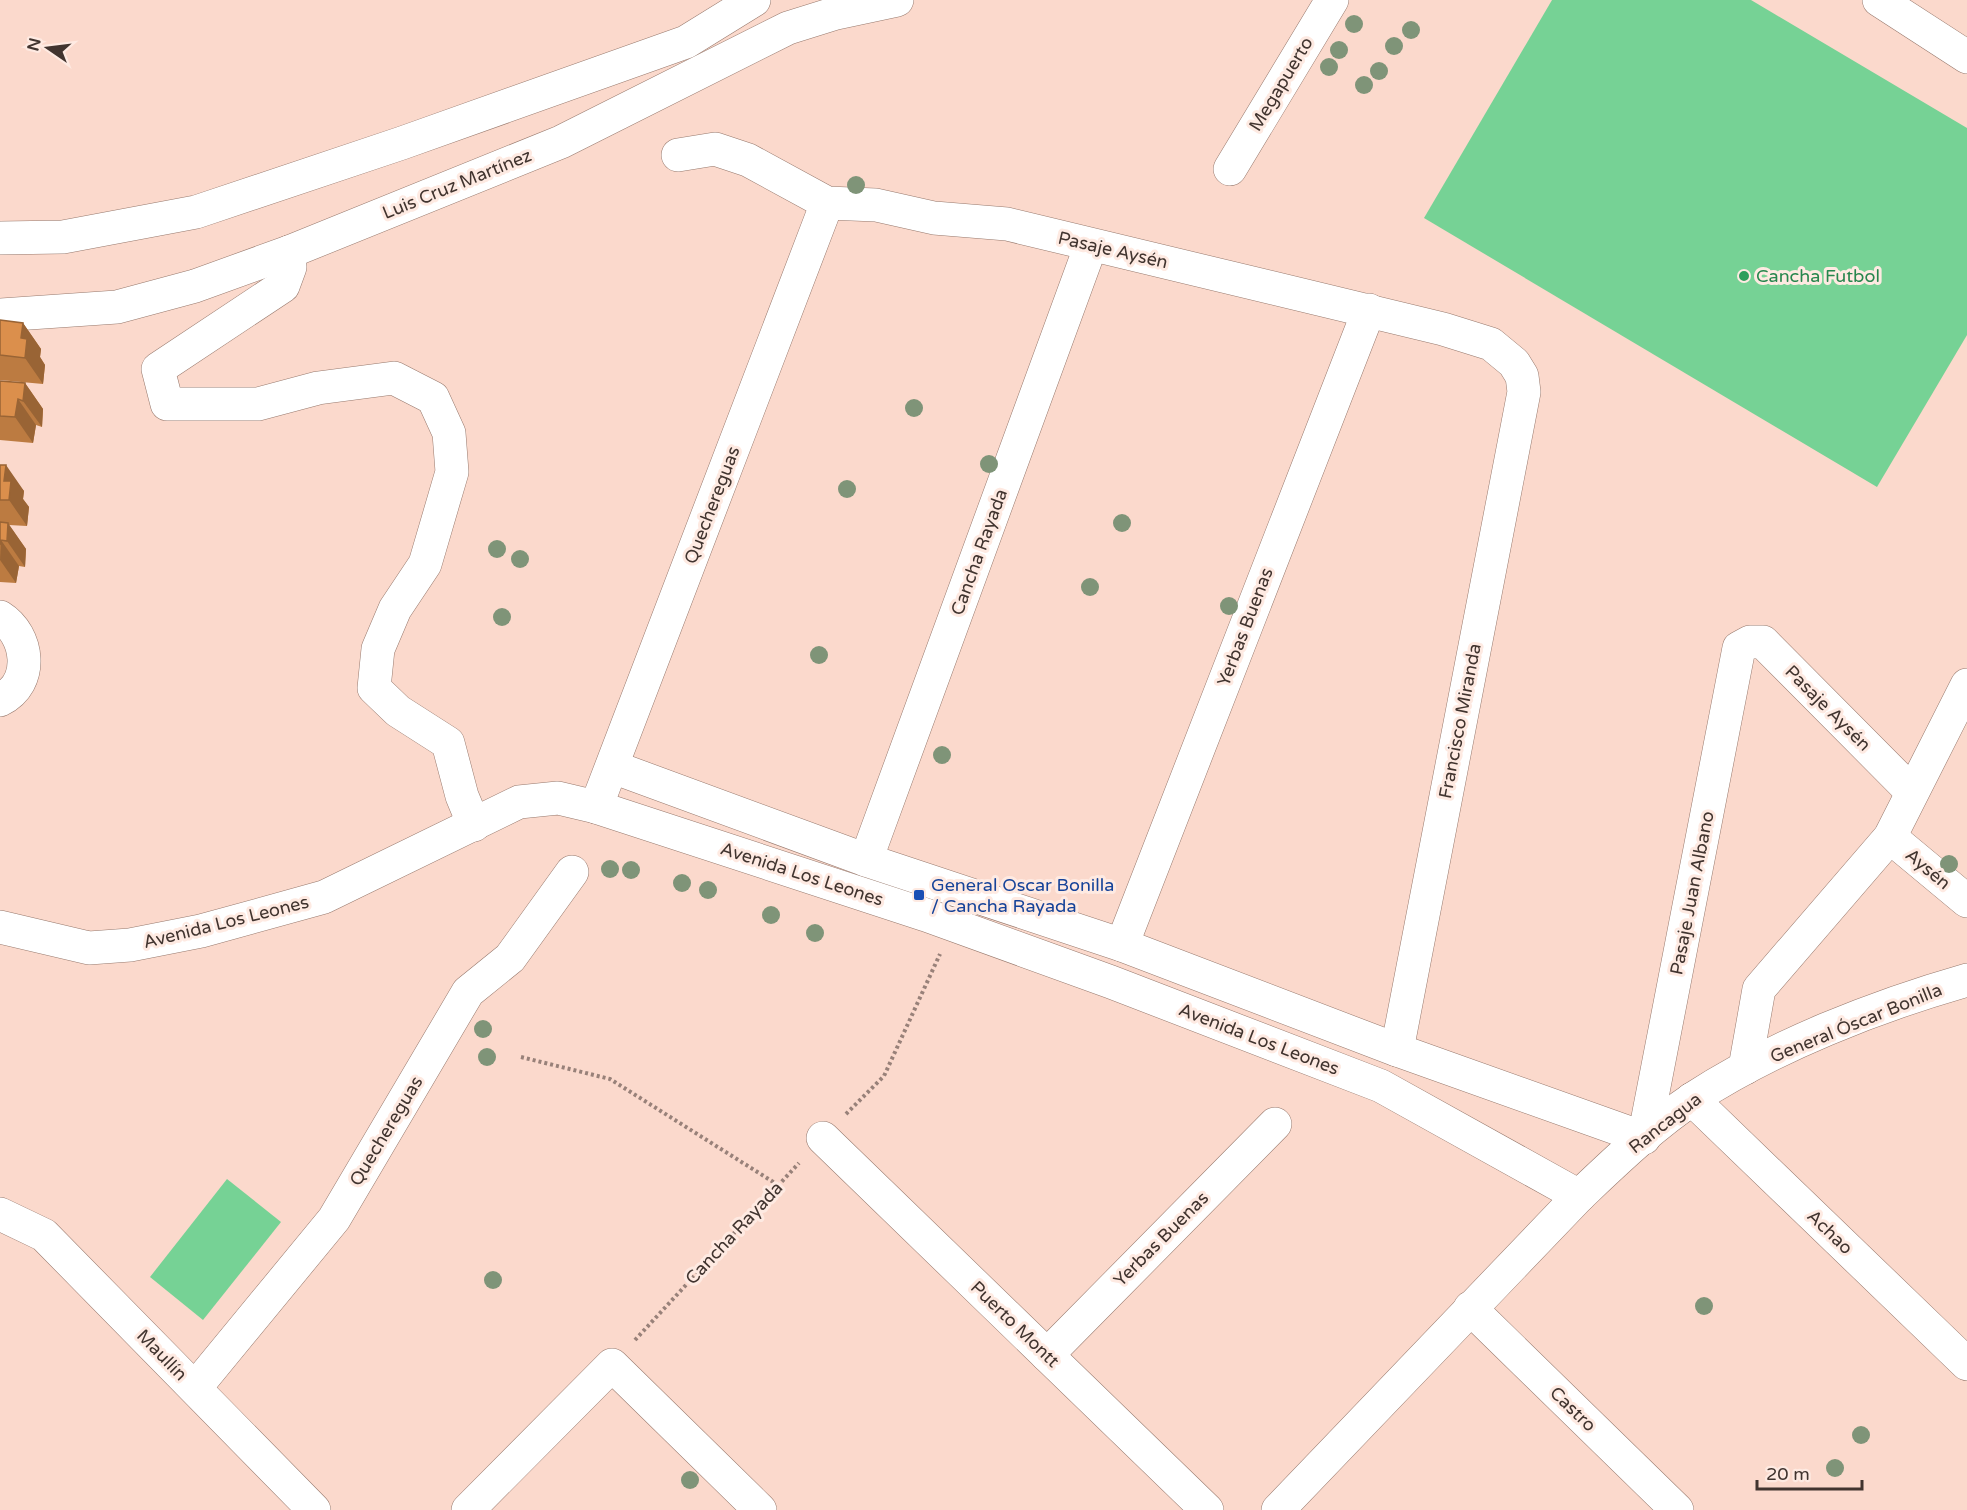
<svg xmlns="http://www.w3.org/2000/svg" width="1967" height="1510" viewBox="0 0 1967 1510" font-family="'Varela Round',sans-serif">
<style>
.green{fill:#76d295}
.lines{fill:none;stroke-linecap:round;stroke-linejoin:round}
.minor-casing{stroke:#97796d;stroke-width:34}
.major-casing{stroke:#97796d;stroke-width:34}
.path{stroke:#988179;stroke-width:4;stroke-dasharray:3 3;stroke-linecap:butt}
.minor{stroke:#fff;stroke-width:33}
.major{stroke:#fff;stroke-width:33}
.tree{fill:#7f9478}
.wall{fill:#bc7b41}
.shaded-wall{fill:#996435}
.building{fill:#db8f4c;stroke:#996435;stroke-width:1.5}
.leisure-dot{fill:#2e9e5b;stroke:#feeae2;stroke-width:2}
.transit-dot{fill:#1a4fb4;stroke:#feeae2;stroke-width:2}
.labels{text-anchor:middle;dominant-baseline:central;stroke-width:6;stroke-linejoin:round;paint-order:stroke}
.street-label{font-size:18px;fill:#41342f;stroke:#feeae2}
.leisure-label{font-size:18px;fill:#27864d;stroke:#feeae2;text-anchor:start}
.transit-label{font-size:18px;fill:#164399;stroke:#feeae2;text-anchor:start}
</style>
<rect width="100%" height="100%" fill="#fbd9cc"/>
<g class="green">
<path d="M1552,0H1751L1967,128V335L1877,487L1424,218Z"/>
<path d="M227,1179L281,1222L203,1320L150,1277Z"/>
</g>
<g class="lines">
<g class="minor-casing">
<g id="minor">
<path d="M1879,0L1967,57"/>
<path d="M678,155L715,149L748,160L827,203L876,205L934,218L1007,224L1443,329L1491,344L1514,363L1522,376L1524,392L1397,1050"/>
<path d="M1230,169L1332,0"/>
<path d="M0,238L63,237L196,212L402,143L686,42L754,0"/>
<path d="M289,252L290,267L283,286L158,369L167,404H258L318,388L394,378L433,398L449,433L452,472L425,564L395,609L378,649L374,688L398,711L448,743L462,796L474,825"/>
<path d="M0,315L117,307L195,286L289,252L561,142L788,28L836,13L897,0"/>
<path d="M0,617C29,635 35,683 0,700"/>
<path d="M613,767L866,860L1122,945L1397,1050L1644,1138L1739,648L1750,642H1763L1911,791"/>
<path d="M596,807L827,203"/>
<path d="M1890,837L1967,901"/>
<path d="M866,860L1091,245"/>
<path d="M1122,945L1369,310"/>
<path d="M1745,1068L1759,989L1890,837L1967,685"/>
<path d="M1692,1099L1967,1364"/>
<path d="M823,1138L1207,1510"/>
<path d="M0,1214L44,1235L314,1510"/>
<path d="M1470,1308L1677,1510"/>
<path d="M1047,1355L1275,1124"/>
<path d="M195,1388L334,1219L468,992L510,958L572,872"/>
<path d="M468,1510L612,1365L760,1510"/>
<path d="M1278,1510L1579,1196"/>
</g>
</g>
<g class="major-casing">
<path id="major" d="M0,927L89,948L130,945L201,931L324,897L519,802L558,798L596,807L926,915L1111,982L1381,1086L1579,1196C1615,1162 1652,1126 1694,1098C1774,1046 1876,1006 1967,980"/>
</g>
<g class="path">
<path d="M521,1057L610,1079L778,1185"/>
<path d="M846,1114L884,1076L940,954"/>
<path d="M635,1340L799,1163"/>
</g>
<use href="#minor" class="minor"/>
<use href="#major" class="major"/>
</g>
<g class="tree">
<circle cx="1354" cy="24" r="9"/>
<circle cx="1411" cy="30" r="9"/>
<circle cx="1394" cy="46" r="9"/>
<circle cx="1339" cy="50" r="9"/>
<circle cx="1329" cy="67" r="9"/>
<circle cx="1379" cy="71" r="9"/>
<circle cx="1364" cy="85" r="9"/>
<circle cx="856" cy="185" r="9"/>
<circle cx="914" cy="408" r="9"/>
<circle cx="989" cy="464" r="9"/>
<circle cx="847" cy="489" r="9"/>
<circle cx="1122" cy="523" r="9"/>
<circle cx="497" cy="549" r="9"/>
<circle cx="520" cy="559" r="9"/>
<circle cx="1090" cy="587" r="9"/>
<circle cx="1229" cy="606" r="9"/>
<circle cx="502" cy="617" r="9"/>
<circle cx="819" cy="655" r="9"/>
<circle cx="942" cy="755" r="9"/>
<circle cx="1949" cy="864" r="9"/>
<circle cx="610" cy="869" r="9"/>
<circle cx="631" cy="870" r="9"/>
<circle cx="682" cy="883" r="9"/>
<circle cx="708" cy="890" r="9"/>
<circle cx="771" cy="915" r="9"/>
<circle cx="815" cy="933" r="9"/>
<circle cx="483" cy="1029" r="9"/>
<circle cx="487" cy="1057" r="9"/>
<circle cx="493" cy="1280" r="9"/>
<circle cx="1704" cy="1306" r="9"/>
<circle cx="1861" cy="1435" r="9"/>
<circle cx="1835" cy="1468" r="9"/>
<circle cx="690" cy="1480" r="9"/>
</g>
<g class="wall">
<path d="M0,320L23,323L41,349L40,357L45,365L43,384L0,380Z"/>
<path d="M0,381L25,383L43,409L42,427L36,425L33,443L0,440Z"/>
<path d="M0,465L24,491L23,499L29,507L27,526L9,525L26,549L25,567L19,566L16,583L0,582Z"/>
</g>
<g class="shaded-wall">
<path d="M23,323L41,349L40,357L45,365L43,384L25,358L21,338Z"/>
<path d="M25,383L43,409L42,427L23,401Z"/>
<path d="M18,399L36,425L33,443L15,417Z"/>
<path d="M6,465L24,491L23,499L29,507L27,526L9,500L4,481Z"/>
<path d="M8,523L26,549L25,567L7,541Z"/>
<path d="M1,540L19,566L16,583L0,560Z"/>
</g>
<g class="building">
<path d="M0,320L23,323L21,338L27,339L25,358L0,355Z"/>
<path d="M0,381L25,383L23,401L18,399L15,417L0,416Z"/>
<path d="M0,465H6L4,481H11L9,500H0Z"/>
<path d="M0,522L8,523L7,541L1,540L0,545Z"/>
</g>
<circle class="leisure-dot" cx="1744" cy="276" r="6"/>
<rect class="transit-dot" x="913" y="889" width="12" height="12" rx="3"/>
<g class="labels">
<g class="street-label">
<text transform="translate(1281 84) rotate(-59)">Megapuerto</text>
<text transform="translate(457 184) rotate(-22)">Luis Cruz Martínez</text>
<text transform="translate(1113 250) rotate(13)">Pasaje Aysén</text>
<text transform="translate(712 505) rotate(-69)">Quechereguas</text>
<text transform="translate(979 552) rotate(-70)">Cancha Rayada</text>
<text transform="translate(1245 627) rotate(-69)">Yerbas Buenas</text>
<text transform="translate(1828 708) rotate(45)">Pasaje Aysén</text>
<text transform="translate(1460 721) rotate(-79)">Francisco Miranda</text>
<text transform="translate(1928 869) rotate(40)">Aysén</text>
<text transform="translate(802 874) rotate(18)">Avenida Los Leones</text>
<text transform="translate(1692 893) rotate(-79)">Pasaje Juan Albano</text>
<text transform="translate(226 922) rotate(-14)">Avenida Los Leones</text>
<text transform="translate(1856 1023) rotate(-22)">General Óscar Bonilla</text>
<text transform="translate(1259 1039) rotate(21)">Avenida Los Leones</text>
<text transform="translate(1665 1123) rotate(-38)">Rancagua</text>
<text transform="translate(386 1131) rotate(-59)">Quechereguas</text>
<text transform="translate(1830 1232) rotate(44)">Achao</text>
<text transform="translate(734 1233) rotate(-47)">Cancha Rayada</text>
<text transform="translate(1161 1239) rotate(-45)">Yerbas Buenas</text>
<text transform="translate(1015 1324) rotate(44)">Puerto Montt</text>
<text transform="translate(162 1355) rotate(46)">Maullín</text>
<text transform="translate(1573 1409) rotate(44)">Castro</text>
</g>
<g class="leisure-label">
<text x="1756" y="276">Cancha Futbol</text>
</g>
<g class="transit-label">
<text x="931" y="885">General Oscar Bonilla<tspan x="931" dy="21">/ Cancha Rayada</tspan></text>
</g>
</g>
<g transform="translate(48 48) rotate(284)" stroke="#feeae2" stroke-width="4.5" paint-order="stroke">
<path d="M0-4.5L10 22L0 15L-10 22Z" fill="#41342f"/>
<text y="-9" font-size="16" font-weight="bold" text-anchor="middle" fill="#41342f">N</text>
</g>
<path d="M1757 1480v9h105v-9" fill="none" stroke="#41342f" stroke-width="3"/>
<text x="1766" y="1480" font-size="18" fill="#41342f" stroke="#feeae2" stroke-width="4.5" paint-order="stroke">20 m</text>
</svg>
